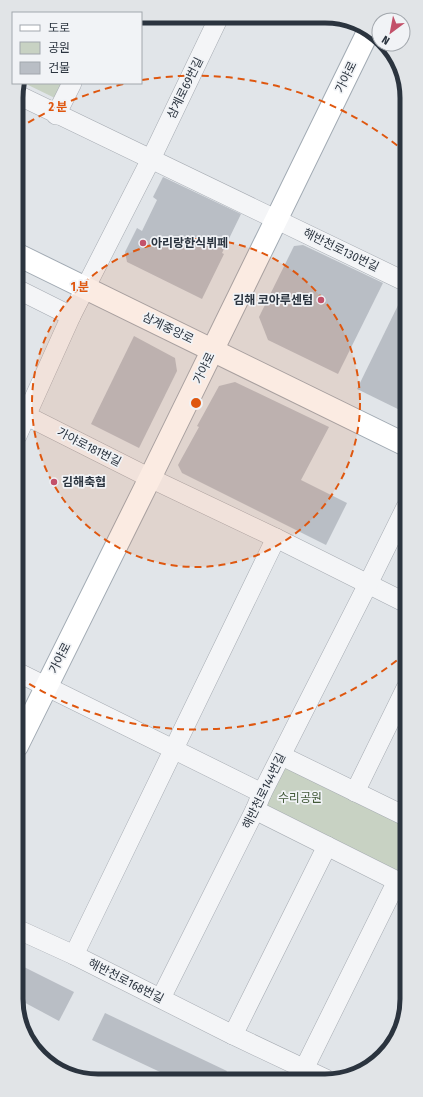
<svg xmlns="http://www.w3.org/2000/svg" width="423" height="1097" viewBox="0 0 423 1097" font-family="'Fira Sans Condensed','Noto Sans KR',sans-serif">
<style>
.green{fill:#c8d2c3}
.building{fill:#b9bec5}
.lines{fill:none;stroke-linecap:round;stroke-linejoin:round}
.minor-casing{stroke:#a7acb3;stroke-width:20}
.major-casing{stroke:#a1aab3;stroke-width:24}
.minor{stroke:#f4f5f7;stroke-width:19}
.major{stroke:#fff;stroke-width:22}
.ring{fill:none;stroke:#df570f;stroke-width:2;stroke-dasharray:7 5}
.poi-dot{fill:#c3516a;stroke:#f1f3f6;stroke-width:1.5}
.labels{text-anchor:middle;dominant-baseline:central;stroke-width:3.5;stroke-linejoin:round;paint-order:stroke}
.street-label{font-size:12px;fill:#2b343f;stroke:#f1f3f6}
.poi-label{font-size:12px;font-weight:bold;fill:#2b343f;stroke:#f1f3f6;text-anchor:start}
.park-label{font-size:12px;fill:#425a39;stroke:#f1f3f6}
.rim{fill:none;stroke:#2b343f;stroke-width:5}
.centre{fill:#df570f;stroke:#f1f3f6;stroke-width:2}
.ring-label{font-size:12px;text-anchor:middle;font-weight:bold;fill:#df570f;stroke:#f1f3f6;stroke-width:3.5;stroke-linejoin:round;paint-order:stroke}
</style>
<rect width="100%" height="100%" fill="#e1e5e9"/>
<g class="green">
<path d="M24,83H67L59,100Z"/>
<path d="M286,764L407,822V875L264,807Z"/>
</g>
<g class="building">
<path d="M163,177L241,214L222,253L224,254L202,299L127,262L125,252L137,228L142,231L157,200L153,197Z"/>
<path d="M303,245L383,283L338,374L268,340L259,317L294,246Z"/>
<path d="M404,293H406V413L357,389Z"/>
<path d="M134,336L175,358L177,371L139,448L91,424Z"/>
<path d="M235,382L329,427L301,480L347,503L326,545L182,473L178,465L199,427L197,426L219,386Z"/>
<path d="M18,964L74,992L59,1021L18,999Z"/>
<path d="M105,1013L227,1071L223,1079H175L92,1040Z"/>
</g>
<g class="lines">
<g class="minor-casing">
<g id="minor">
<path d="M16,94L406,282"/>
<path d="M56,115L72,83"/>
<path d="M17,289L71,316"/>
<path d="M17,411L150,478L276,538L406,603"/>
<path d="M17,436L71,316L151,159L219,17"/>
<path d="M17,672L262,793"/>
<path d="M282,756L407,817"/>
<path d="M355,792L406,688"/>
<path d="M255,810L407,886"/>
<path d="M17,929L74,955L233,1035L326,1079"/>
<path d="M74,955L276,538"/>
<path d="M161,998L255,810L262,793L368,584L406,507"/>
<path d="M233,1035L327,846"/>
<path d="M304,1069L397,881"/>
</g>
</g>
<g class="major-casing">
<g id="major">
<path d="M16,254L406,445"/>
<path d="M17,746L150,478L368,32"/>
</g>
</g>
<use href="#minor" class="minor"/>
<use href="#major" class="major"/>
</g>
<circle cx="196" cy="403" r="164" fill="#df570f" fill-opacity=".12"/>
<g class="ring">
<circle cx="196" cy="403" r="164"/>
<path d="M406 653A327 327 0 0 1 18 677M18 129A327 327 0 0 1 128 83M142 80A327 327 0 0 1 404 151"/>
</g>
<g class="poi-dot">
<circle cx="143" cy="243" r="4"/>
<circle cx="321" cy="300" r="4"/>
<circle cx="54" cy="482" r="4"/>
</g>
<g class="labels">
<g class="street-label">
<text transform="translate(346 77) rotate(-64)">가야로</text>
<text transform="translate(185 88) rotate(-64)">삼계로69번길</text>
<text transform="translate(341 250) rotate(26)">해반천로130번길</text>
<text transform="translate(168 328) rotate(26)">삼계중앙로</text>
<text transform="translate(204 368) rotate(-64)">가야로</text>
<text transform="translate(89 447) rotate(27)">가야로181번길</text>
<text transform="translate(60 658) rotate(-63)">가야로</text>
<text transform="translate(264 791) rotate(-64)">해반천로144번길</text>
<text transform="translate(126 981) rotate(27)">해반천로168번길</text>
</g>
<g class="poi-label">
<text x="151" y="243">아리랑한식뷔페</text>
<text x="313" y="300" text-anchor="end">김해 코아루센텀</text>
<text x="62" y="482">김해축협</text>
</g>
<g class="park-label">
<text x="300" y="798">수리공원</text>
</g>
</g>
<path d="M0 0H423V1097H0ZM98 23H325A75 75 0 0 1 400 98V999A75 75 0 0 1 325 1074H98A75 75 0 0 1 23 999V98A75 75 0 0 1 98 23Z" fill="#e1e4e7" fill-rule="evenodd"/>
<path class="rim" d="M98 23H325A75 75 0 0 1 400 98V999A75 75 0 0 1 325 1074H98A75 75 0 0 1 23 999V98A75 75 0 0 1 98 23Z"/>
<circle cx="196" cy="403" r="6" class="centre"/>
<g class="ring-label">
<text x="58" y="111">2 분</text>
<text x="80" y="291">1 분</text>
</g>
<rect x="12" y="12" width="130" height="72" fill="#f1f3f6" stroke="#a2a7ad"/>
<rect x="20" y="25" width="20" height="6" fill="#ffffff" stroke="#a2a7ad"/>
<text x="48" y="32" font-size="12" fill="#2b343f">도로</text>
<rect x="20" y="42" width="20" height="12" fill="#c8d2c3" stroke="#a2a7ad"/>
<text x="48" y="52" font-size="12" fill="#2b343f">공원</text>
<rect x="20" y="62" width="20" height="12" fill="#b9bec5" stroke="#a2a7ad"/>
<text x="48" y="72" font-size="12" fill="#2b343f">건물</text>
<g transform="translate(391 32) rotate(212)"><circle r="19" fill="#f1f3f6" stroke="#a2a7ad"/>
<path d="M0-3L7 15L0 10L-7 15Z" fill="#c3516a"/>
<text y="-6" font-size="11" font-weight="bold" text-anchor="middle" fill="#2b343f">N</text>
</g>
</svg>
